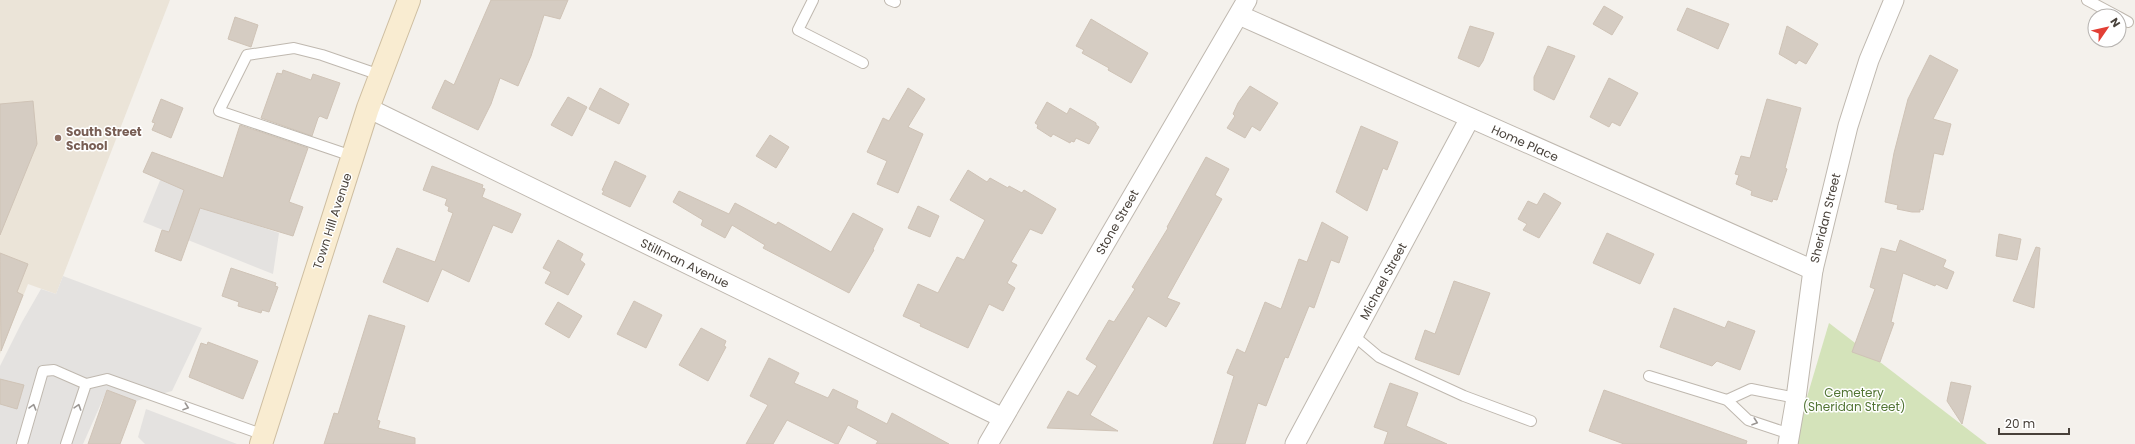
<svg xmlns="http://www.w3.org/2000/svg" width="2135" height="444" viewBox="0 0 2135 444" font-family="Poppins,sans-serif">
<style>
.education{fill:#ebe4d8}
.green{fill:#d4e3ba}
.parking{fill:#e4e2e0}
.building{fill:#d5ccc2;stroke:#cfc3b6}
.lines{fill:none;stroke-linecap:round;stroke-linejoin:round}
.lane-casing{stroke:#bfb8af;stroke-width:12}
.street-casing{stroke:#bfb8af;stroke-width:21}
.secondary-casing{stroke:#cebea1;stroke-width:24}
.lane{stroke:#fff;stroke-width:10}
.street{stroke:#fff;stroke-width:19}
.secondary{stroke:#f9ecd1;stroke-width:22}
.oneway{stroke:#9a9693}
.education-dot{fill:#8d6e63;stroke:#fff;stroke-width:1.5}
.labels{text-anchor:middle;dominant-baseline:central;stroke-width:3;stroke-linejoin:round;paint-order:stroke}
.education-label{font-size:12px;font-weight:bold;fill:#785e54;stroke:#fff;text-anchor:start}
.street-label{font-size:12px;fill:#48413a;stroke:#fff}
.park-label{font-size:12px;fill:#517433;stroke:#fff}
</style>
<rect width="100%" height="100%" fill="#f4f1ec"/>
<path class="education" d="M0,0H170L56,294L28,284L0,354Z"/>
<path class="green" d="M1829,323L1987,444H1793Z"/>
<g class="parking">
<path d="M168,161L193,167L181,200L279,233L273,274L143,222Z"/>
<path d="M63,276L202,328L172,391L136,401L107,390L83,444H0V366L22,322L41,289L56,294Z"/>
<path d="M146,409L237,444H145L138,437Z"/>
</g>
<g class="building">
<path d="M491,0H568L560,19L544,15L531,56L518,86L500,78L491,104L478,130L432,108L445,80L454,85Z"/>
<path d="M1604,6L1623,17L1612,35L1593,24Z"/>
<path d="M1687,8L1729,24L1718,49L1677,30Z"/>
<path d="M235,17L258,25L251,47L228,39Z"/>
<path d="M1091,19L1148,53L1131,83L1108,70L1109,68L1082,53L1084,50L1076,46Z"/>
<path d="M1470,26L1494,33L1483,61L1479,67L1458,58Z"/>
<path d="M1787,26L1818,44L1806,64L1799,60L1796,64L1779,54Z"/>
<path d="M1548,46L1575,56L1554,100L1534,90V77Z"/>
<path d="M1930,55L1958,70L1933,119L1951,124L1943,155L1934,153L1923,210L1920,209V212H1912L1897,209L1898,205L1885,202L1894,153L1908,99Z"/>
<path d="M283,70L311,80L313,74L340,83L327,119L320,116L318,118L312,136L261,118L277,73L282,74Z"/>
<path d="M1609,78L1638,93L1620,126L1612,122L1609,127L1590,117Z"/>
<path d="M1250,86L1278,103L1260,131L1252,126L1245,138L1227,128L1235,116L1233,114L1238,103Z"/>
<path d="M600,88L629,104L619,124L589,109Z"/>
<path d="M908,88L925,99L908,127L923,134L898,193L877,184L887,161L867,152L883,118L889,121Z"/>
<path d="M568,97L587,107L572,136L551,125Z"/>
<path d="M161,99L183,108L171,138L152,130L155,123L152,122Z"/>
<path d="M1767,99L1801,108L1785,168L1787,169L1777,200L1773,199L1772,202L1751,195L1752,191L1736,184L1739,175L1735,174L1741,156L1750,158Z"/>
<path d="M33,101L37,144L0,235V104Z"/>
<path d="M1047,102L1067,114L1070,108L1096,123V125L1099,127L1089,144L1076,138L1074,142L1071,141L1070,143L1053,134L1051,137L1037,128L1038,125L1035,123Z"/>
<path d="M240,125L308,148L289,202L303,207L293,236L200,208L181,261L155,251L162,230L169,232L184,190L143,172L152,152L223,178Z"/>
<path d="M1361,126L1398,142L1387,170L1383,168L1367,211L1336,192Z"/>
<path d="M770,135L789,147L776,168L756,156Z"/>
<path d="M1206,157L1229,169L1215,195L1222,199L1167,298L1180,303L1166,327L1148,316L1090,415L1118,431L1047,428L1068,391L1078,396L1097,366L1086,359L1109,320L1114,322L1135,289L1132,287L1168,228L1167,227Z"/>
<path d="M615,161L646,176L630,207L602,194L604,191L602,190Z"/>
<path d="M432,166L483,185L482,188L485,189L482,197L521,214L512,233L493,225L469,282L442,269L428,302L383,282L397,248L435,262L453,213L448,211L449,207L445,205L447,199L423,190Z"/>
<path d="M968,170L987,182L990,178L1008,188L1009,186L1022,193L1024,190L1056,209L1042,234L1030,229L1011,262L1017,265L1007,283L1015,288L1003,311L989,304L968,348L920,326L921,324L903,316L918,284L938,293L957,257L964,260L985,220L950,200Z"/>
<path d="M679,191L729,214L735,203L776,225L778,222L831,252L853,213L883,229L873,249L874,250L849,293L763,248L765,245L732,225L725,238L701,225L703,220L673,202Z"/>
<path d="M1544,193L1561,203L1539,238L1523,230L1527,224L1518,219L1528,201L1537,205Z"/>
<path d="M918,206L939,216L930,237L908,228Z"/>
<path d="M1322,222L1348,237L1339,263L1331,260L1314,308L1309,306L1288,358L1285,357L1266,406L1258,403L1245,444H1213L1234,376L1227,373L1237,349L1245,353L1265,302L1281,309L1299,259L1307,262Z"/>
<path d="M1607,233L1654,254L1640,284L1593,263Z"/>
<path d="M1999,234L2021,239L2017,260L1996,256Z"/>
<path d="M558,240L583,254L580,260L585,264L568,295L545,283L551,272L543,268Z"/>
<path d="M1900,240L1946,260L1943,267L1954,272L1947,289L1936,284L1935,286L1903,273L1891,322L1894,323L1880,362L1852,352L1875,289L1870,287L1881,248L1896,252Z"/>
<path d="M2036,247L2040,248L2034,308L2013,301Z"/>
<path d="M0,253L28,264L17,292L23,295L1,351Z"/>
<path d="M231,268L276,283L275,286L278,287L269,312L262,310L261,313L238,306L239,302L222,296Z"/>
<path d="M1454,281L1490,293L1459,375L1415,359L1425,330L1435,334Z"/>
<path d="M634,301L662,315L646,348L617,334Z"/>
<path d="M558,302L582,316L569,338L545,324Z"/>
<path d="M1674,308L1725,328L1728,321L1755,331L1740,370L1717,361L1712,366L1660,347Z"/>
<path d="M369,315L405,326L377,420L380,421L378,428L415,438V444H324L334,413L338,414Z"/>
<path d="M701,328L726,341L724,346L726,347L708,381L679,365Z"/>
<path d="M208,342L258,361L243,399L189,377L201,343L207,345Z"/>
<path d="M769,358L799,373L794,383L828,398L833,389L858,401L856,408L887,424L892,413L949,444H876L878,441L848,425L838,444H836L787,420L773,444H746L768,405L750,396Z"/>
<path d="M0,379L24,385L17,409L0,404Z"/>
<path d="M1951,382L1971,386L1962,424L1947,401Z"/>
<path d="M1390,383L1418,393L1406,426L1447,444H1384L1388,432L1374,427Z"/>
<path d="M107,390L136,401L120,444H88Z"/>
<path d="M1604,390L1747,441L1746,444H1624L1589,431Z"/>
</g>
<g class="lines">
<g class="lane-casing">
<g id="lane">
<path d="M813,0L798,30L863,63"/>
<path d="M890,0L895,2"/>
<path d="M2087,0L2117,16"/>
<path d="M2119,17L2128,22"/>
<path d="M352,156L219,111L247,55L294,48L322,55L380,75"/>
<path d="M1353,335L1379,357L1464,396L1531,421"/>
<path d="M1649,376L1727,400L1748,420L1790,434"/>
<path d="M1727,400L1751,389L1796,398"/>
<path d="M22,444L43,371L54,370L86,384"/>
<path d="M66,444L86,384L107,379L264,435"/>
</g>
</g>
<g class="street-casing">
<g id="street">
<path d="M1239,15L1813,270"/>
<path d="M368,108L1003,418"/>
<path d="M988,444L1247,0"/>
<path d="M1295,444L1470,118"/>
<path d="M1788,444L1796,398L1813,270L1848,126L1869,60L1894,0"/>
</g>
</g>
<g class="secondary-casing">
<path id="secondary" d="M261,444L368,108L409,0"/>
</g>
<use href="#lane" class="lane"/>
<use href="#street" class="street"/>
<use href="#secondary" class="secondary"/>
</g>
<defs><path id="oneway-chevron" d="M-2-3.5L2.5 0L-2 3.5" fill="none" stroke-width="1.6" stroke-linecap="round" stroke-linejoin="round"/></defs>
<g class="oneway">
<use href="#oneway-chevron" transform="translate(33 407) rotate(-74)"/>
<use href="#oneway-chevron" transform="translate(78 407) rotate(-72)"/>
<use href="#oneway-chevron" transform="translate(186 407) rotate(19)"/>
<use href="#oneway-chevron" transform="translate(1755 422) rotate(19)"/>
</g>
<circle class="education-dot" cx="58" cy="138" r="4"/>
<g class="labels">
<g class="education-label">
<text x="66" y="131">South Street<tspan x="66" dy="14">School</tspan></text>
</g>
<g class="street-label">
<text transform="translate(1525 143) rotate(24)">Home Place</text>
<text transform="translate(1825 218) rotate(-76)">Sheridan Street</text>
<text transform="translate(332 221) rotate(-72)">Town Hill Avenue</text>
<text transform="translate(1117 222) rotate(-60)">Stone Street</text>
<text transform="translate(685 263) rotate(26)">Stillman Avenue</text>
<text transform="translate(1383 281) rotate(-62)">Michael Street</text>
</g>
<g class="park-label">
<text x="1854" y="392">Cemetery<tspan x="1854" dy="14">(Sheridan Street)</tspan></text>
</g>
</g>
<g transform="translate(2107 28) rotate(56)"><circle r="19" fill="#ffffff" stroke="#b6b3b0"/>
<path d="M0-3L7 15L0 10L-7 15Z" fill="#e23f35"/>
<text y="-6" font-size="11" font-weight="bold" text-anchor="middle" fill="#48413a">N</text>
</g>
<path d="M1999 428v6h70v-6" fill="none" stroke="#48413a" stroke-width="2"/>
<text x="2005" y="428" font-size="12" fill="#48413a" stroke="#ffffff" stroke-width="3" paint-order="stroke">20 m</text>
</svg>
